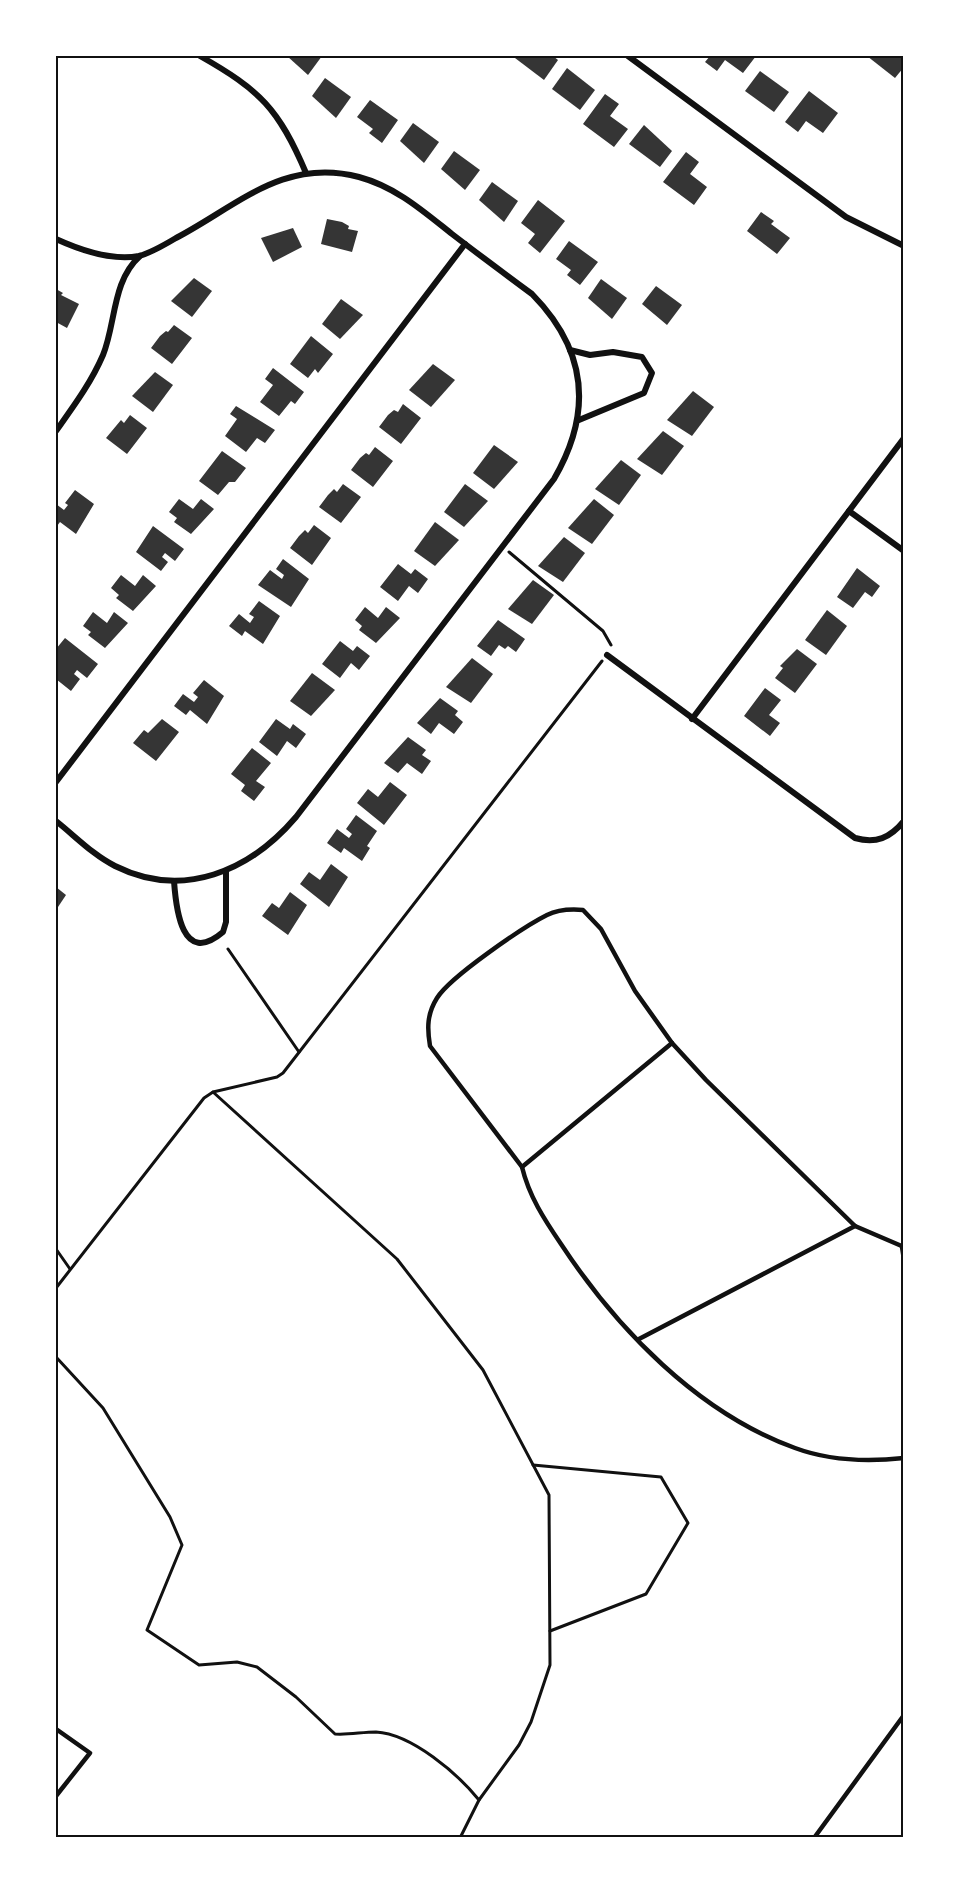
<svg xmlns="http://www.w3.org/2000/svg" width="959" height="1893" viewBox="0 0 959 1893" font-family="Jost,sans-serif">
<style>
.building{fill:#353535}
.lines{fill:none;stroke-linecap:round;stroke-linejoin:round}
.path{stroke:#111;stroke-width:3}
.service{stroke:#111;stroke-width:4.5}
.minor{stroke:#111;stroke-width:6}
.neatline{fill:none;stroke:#111;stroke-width:2}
</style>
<rect width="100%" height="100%" fill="#fff"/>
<g class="building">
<path d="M287,56H322L308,75Z"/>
<path d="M517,56H553L558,60L544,80L515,58Z"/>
<path d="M710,56H756L743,73L725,60L717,71L705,62Z"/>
<path d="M867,56H904V67L895,78Z"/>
<path d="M567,68L595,90L580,110L552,89Z"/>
<path d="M760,71L789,92L774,112L745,91Z"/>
<path d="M325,78L351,97L336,118L312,96Z"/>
<path d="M809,91L838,113L823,133L806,121L798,132L785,122Z"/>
<path d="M605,94L619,104L610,116L628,129L614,147L583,124Z"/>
<path d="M370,100L398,120L382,143L369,133L373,129L357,117Z"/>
<path d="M413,123L439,142L424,163L400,141Z"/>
<path d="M644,125L672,151L660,167L629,144Z"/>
<path d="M454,151L480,170L465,190L441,169Z"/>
<path d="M686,152L699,162L690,174L707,187L694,205L663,182Z"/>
<path d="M492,182L518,201L504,222L479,200Z"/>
<path d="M538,200L565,221L540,253L528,243L535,234L521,223Z"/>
<path d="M761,212L774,221L771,224L790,238L777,254L747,231Z"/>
<path d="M327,219L342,222L349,226L348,229L358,231L352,252L321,244Z"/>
<path d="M293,228L302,247L273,262L261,238Z"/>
<path d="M569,241L598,262L580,285L567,275L571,270L556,259Z"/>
<path d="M194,278L212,291L192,317L171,301Z"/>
<path d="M601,279L627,298L612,319L588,298Z"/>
<path d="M656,286L682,305L667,325L642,304Z"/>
<path d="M56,289L63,293L61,295L79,304L67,328L56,322Z"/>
<path d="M341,299L363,315L340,339L322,324Z"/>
<path d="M174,325L192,338L172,364L151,348L160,336L166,331L168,332Z"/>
<path d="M311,336L333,354L318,373L315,369L308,378L290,364Z"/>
<path d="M433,364L455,380L431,407L409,390Z"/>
<path d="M273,368L304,392L295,404L291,401L279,416L260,402L273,385L265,379Z"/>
<path d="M155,372L173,385L153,412L132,396Z"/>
<path d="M693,391L714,407L692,436L667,420Z"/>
<path d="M403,404L421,418L401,444L379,427L388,415L394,410L398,412Z"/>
<path d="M236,406L275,430L265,443L257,438L246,452L225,436L237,419L230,414Z"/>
<path d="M130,415L147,428L127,454L106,438L121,420L124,423Z"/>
<path d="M663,431L684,446L662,475L637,459Z"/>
<path d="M494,445L518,462L494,489L473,473Z"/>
<path d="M375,447L393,461L373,487L351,470L360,458L366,453L369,455Z"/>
<path d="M222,451L246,468L235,482H229L218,495L199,481Z"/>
<path d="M621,460L641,475L619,505L595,489Z"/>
<path d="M343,484L361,497L341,523L319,507L328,495L334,489L337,492Z"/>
<path d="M465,484L488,501L464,527L444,512Z"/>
<path d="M75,490L94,504L76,534L60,522L57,526L56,525V504L64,510L68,505L65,503Z"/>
<path d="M179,499L193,509L201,499L214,509L191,534L174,522L177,518L169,512Z"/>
<path d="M594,499L614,515L592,544L568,528Z"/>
<path d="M435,522L459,540L435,566L414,551Z"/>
<path d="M314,525L331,538L312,565L290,548L299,536L305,530L308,533Z"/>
<path d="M153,526L184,549L175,561L165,553L162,557L168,562L161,571L136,552Z"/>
<path d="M564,537L585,553L563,582L538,566Z"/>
<path d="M283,559L309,579L291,607L258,585L270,570L282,579L284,575L276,569Z"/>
<path d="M398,564L411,574L415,569L428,579L418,593L409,586L398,601L380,587Z"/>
<path d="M857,568L880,586L872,597L865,592L853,608L837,597Z"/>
<path d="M121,575L135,586L143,575L156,586L133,611L116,598L119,595L111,588Z"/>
<path d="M533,580L554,595L532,624L508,609Z"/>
<path d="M259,601L280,616L263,644L245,631L242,636L229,626L239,614L250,623L254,617L249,614Z"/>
<path d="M365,607L378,618L386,607L400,618L376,643L359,630L362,626L355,620Z"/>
<path d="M827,610L847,626L826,655L805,640Z"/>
<path d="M93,612L107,623L114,612L128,623L105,648L88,635L91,632L83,626Z"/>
<path d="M498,620L525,639L516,652L508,646L505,649L499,645L491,656L477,646Z"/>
<path d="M65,638L98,664L87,678L77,670L74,674L80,679L71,691L56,679V649Z"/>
<path d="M340,641L353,651L357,646L370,656L359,670L351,663L340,678L322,664Z"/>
<path d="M797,649L817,664L795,693L775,678L783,668L780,666Z"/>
<path d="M472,658L493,674L471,703L446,687Z"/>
<path d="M312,673L335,690L311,716L290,701Z"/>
<path d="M204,680L224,696L207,724L190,710L186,715L174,706L183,694L194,702L198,697L193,693Z"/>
<path d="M765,688L781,700L769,715L780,723L770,736L744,716Z"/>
<path d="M440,698L458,711L455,715L463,722L454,734L439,723L431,734L417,723Z"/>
<path d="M162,719L179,732L156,761L133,743L144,730L148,733Z"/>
<path d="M276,719L290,729L293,724L306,734L296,748L287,741L277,756L259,742Z"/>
<path d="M408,737L426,750L422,755L431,761L422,774L407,763L398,773L384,763Z"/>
<path d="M252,748L271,763L256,781L265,787L254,801L241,791L245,785L231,774Z"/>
<path d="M390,782L407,795L384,825L357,803L368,789L378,797Z"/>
<path d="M356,815L377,831L367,846L370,848L362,861L344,848L341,853L327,843L337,829L349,838L352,834L346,829Z"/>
<path d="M331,864L348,877L329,907L300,884L309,872L320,880Z"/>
<path d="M56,887L66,895L56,910Z"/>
<path d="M290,892L307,905L288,935L262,916L272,903L279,908Z"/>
</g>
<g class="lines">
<g class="path">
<path d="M509,552L603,631L611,645"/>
<path d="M228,949L299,1052"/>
<path d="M213,1092L397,1259L483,1370L549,1495L550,1665L531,1722L519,1745L479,1800L460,1838"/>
<path d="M56,1249L70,1269"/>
<path d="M56,1288L204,1098L213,1092L277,1077L283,1073L602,661"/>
<path d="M56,1357L103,1408L170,1517L182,1545L147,1630L199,1665L237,1662L257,1667L296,1697L335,1734C349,1735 362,1732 376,1732C412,1734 458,1774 479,1800"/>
<path d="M533,1465L661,1477L688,1523L646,1594L550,1631"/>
</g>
<g class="service">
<path d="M522,1167L672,1043"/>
<path d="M902,1247L904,1260"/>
<path d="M904,1247L855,1226L706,1080L672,1043L635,991L601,929L583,910C571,909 559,909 547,915C523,927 450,977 437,998C427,1014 427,1028 430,1046L522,1167C529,1196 544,1219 561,1244C617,1329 698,1413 795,1448C830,1461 867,1462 904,1458"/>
<path d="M639,1339L855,1226"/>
<path d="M56,1729L90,1753L56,1796"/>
<path d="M814,1838L904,1715"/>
</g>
<g class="minor">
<path d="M200,56C260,90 279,109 306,173"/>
<path d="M628,56L846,217L904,246"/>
<path d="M56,239C80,250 112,261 139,256C150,253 166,244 176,238C237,206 284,157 359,177C396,187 423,211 452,234C478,254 505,274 532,294C587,350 593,412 554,479L296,817C250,871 183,900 115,866C93,855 75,836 56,821"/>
<path d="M570,350L590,355L613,352L642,357L652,373L644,393L579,420"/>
<path d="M56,431C73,407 91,383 103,355C116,323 112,281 140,256"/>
<path d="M849,511L904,551"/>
<path d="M607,655L855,838C876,844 890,838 904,821"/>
<path d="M692,719L904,438"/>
<path d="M56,782L465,244"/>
<path d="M174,881C176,909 182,967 223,932L226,922V871"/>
</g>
</g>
<rect width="959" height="1893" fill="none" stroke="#ffffff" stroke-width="114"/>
<rect x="57" y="57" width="845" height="1779" class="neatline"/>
</svg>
